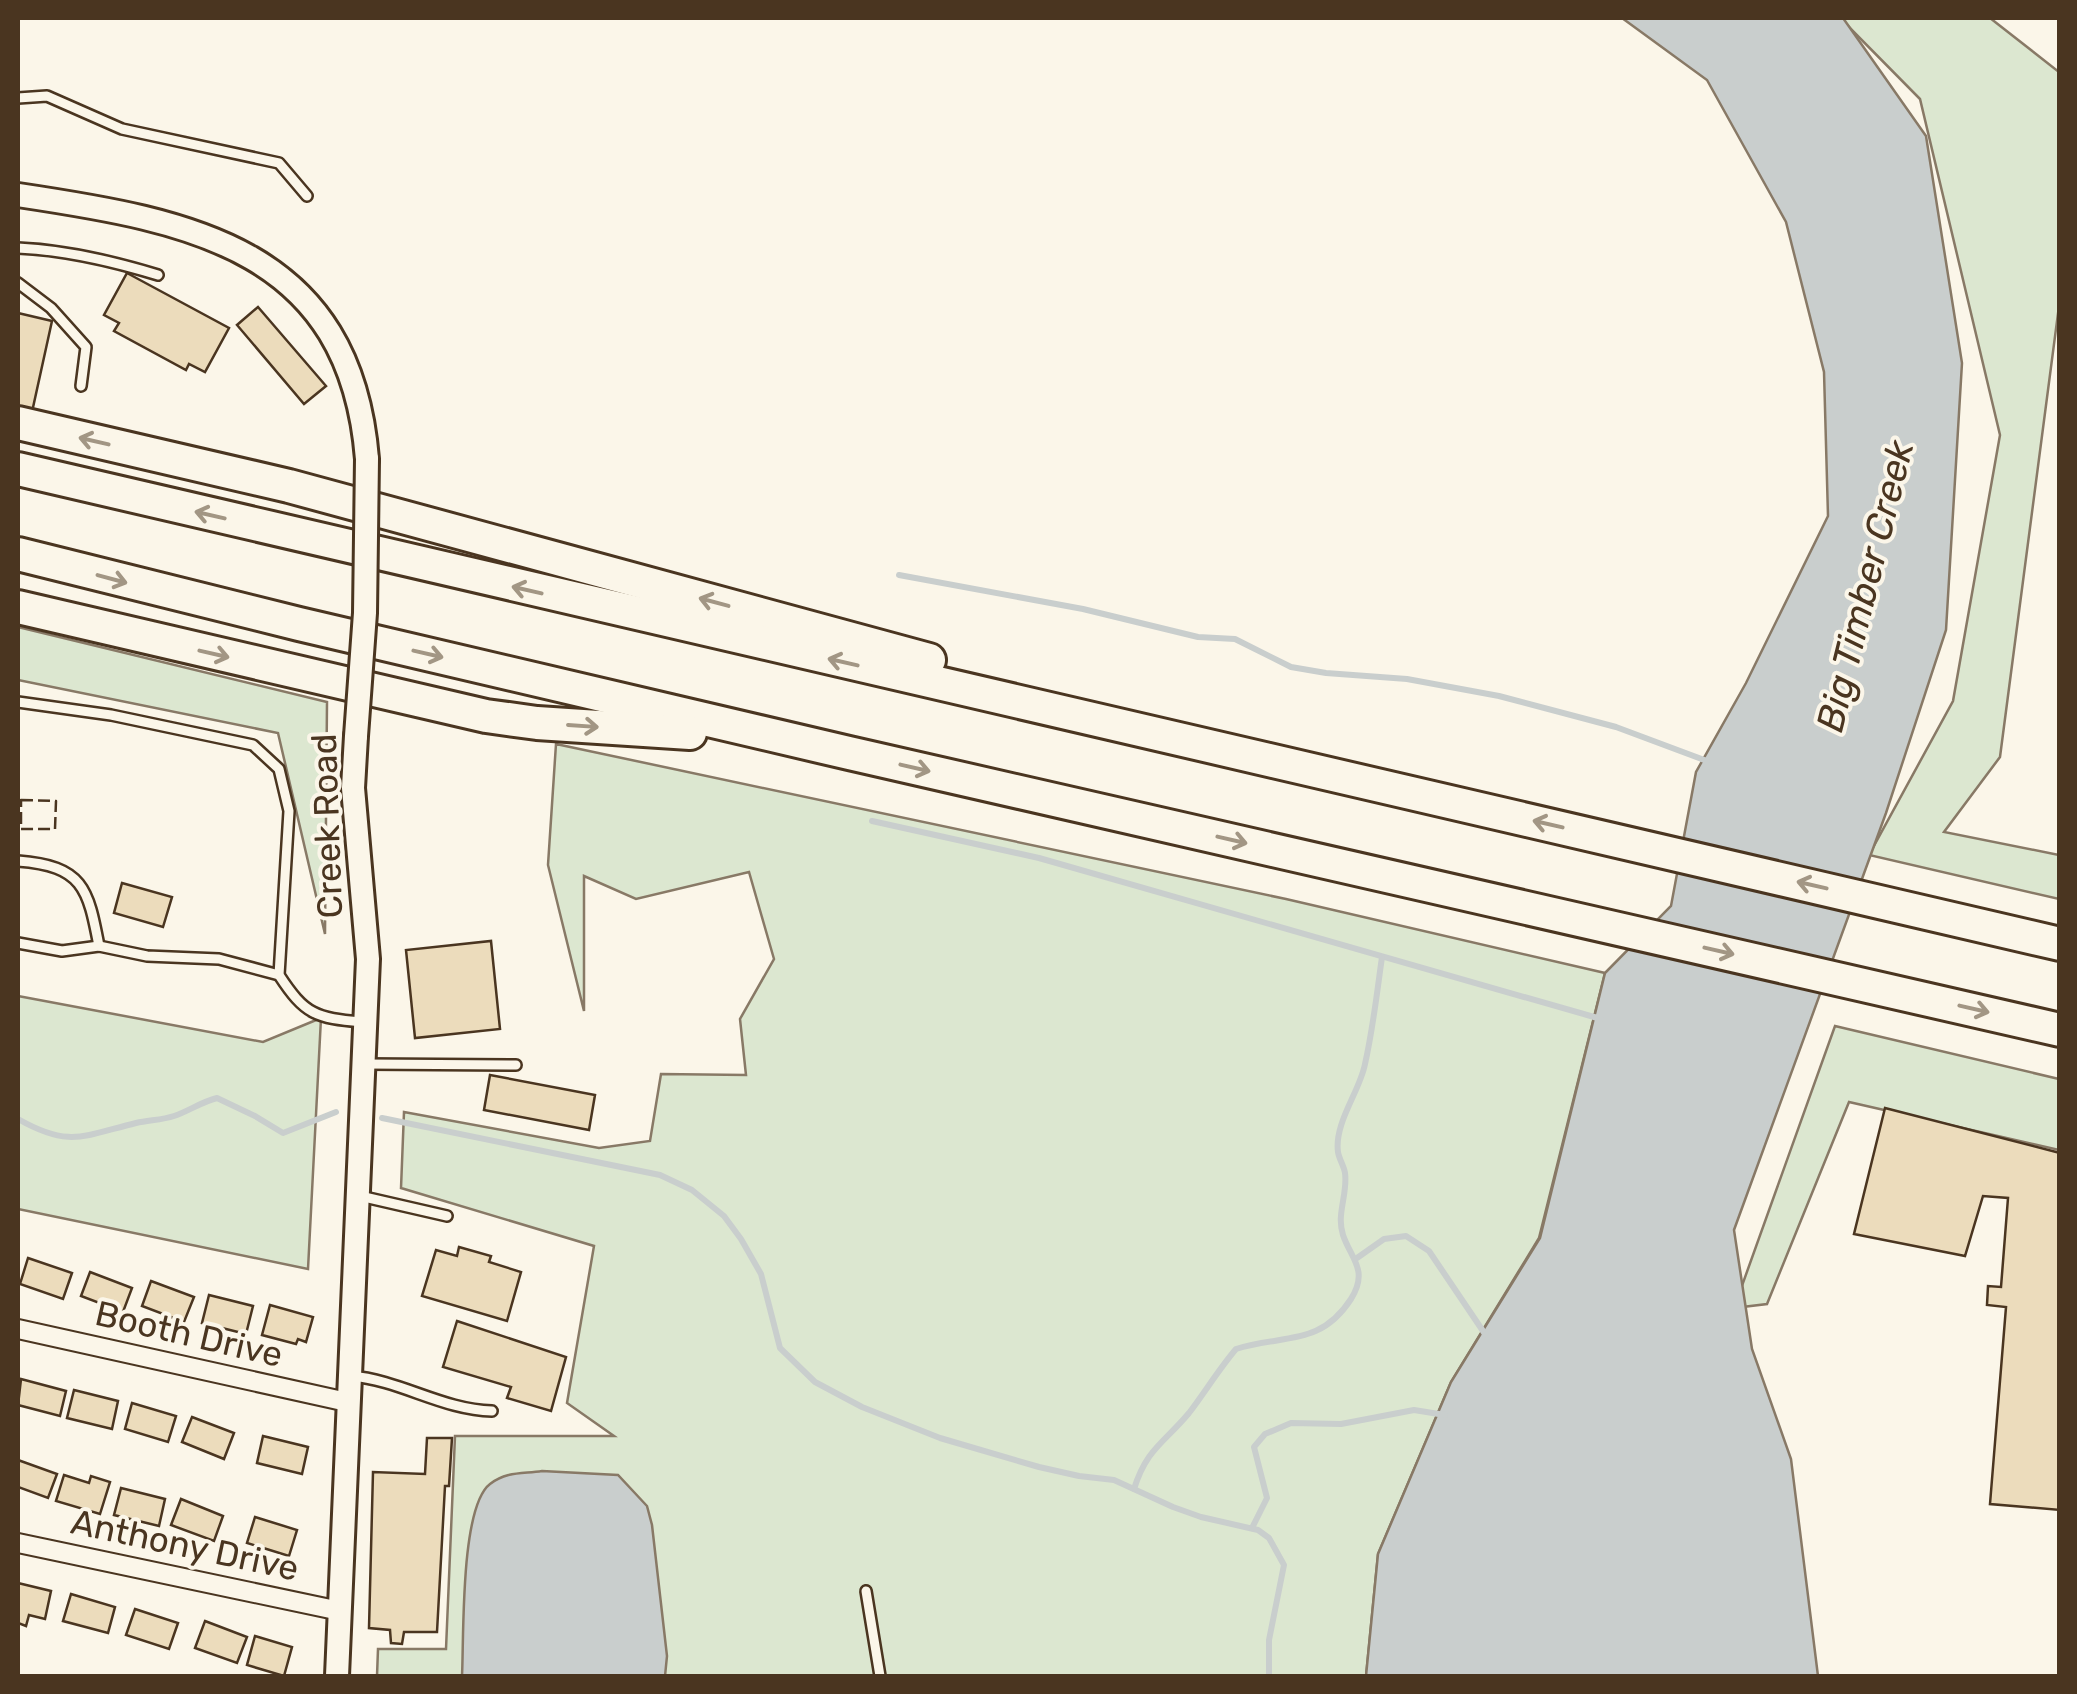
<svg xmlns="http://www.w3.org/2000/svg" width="2077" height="1694" viewBox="0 0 2077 1694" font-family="Rubik,sans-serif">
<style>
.green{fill:#dce7d0;stroke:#887966;stroke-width:2.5}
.water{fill:#c9cecd;stroke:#887966;stroke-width:2.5}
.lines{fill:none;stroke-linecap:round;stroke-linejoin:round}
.stream{stroke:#c9cecd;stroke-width:6}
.building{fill:#ecdcbc;stroke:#4a3520;stroke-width:2.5}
.service-casing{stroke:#4a3520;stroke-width:14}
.minor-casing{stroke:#4a3520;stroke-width:22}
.tertiary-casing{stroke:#4a3520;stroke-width:28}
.motorway-casing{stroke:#4a3520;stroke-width:38}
.service{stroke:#fbf6e9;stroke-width:9}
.minor{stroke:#fbf6e9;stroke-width:18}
.tertiary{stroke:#fbf6e9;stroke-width:22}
.motorway{stroke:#fbf6e9;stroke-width:32}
.tertiary-bridge-casing{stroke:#4a3520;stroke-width:28;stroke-linecap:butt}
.tertiary-bridge{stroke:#fbf6e9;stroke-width:22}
.fence{stroke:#4a3520;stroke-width:2.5;stroke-dasharray:12 5;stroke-linecap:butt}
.oneway{stroke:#a29684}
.labels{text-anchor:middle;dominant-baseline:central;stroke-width:8;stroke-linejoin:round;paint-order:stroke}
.street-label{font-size:35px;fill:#4a3520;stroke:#fbf6e9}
.water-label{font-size:38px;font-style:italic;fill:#4a3520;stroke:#fbf6e9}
</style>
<rect width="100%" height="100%" fill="#fbf6e9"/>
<g class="green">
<path d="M1840,18H1990L2059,72V306L2000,757L1944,832L2059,855V899L1869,855L1953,701L2000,435L1920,99Z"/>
<path d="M18,627L327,702L325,934L278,733L18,680Z"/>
<path d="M556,744L1286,899L1605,973L1539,1238L1451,1382L1378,1554L1366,1676H377L378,1649H446L455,1436H614L567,1403L594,1246L401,1188L404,1112L599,1148L650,1141L661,1074L746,1075L740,1019L774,959L749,872L636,899L584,876V1011L548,865Z"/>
<path d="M18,996L263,1042L321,1018L308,1269L18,1209Z"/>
<path d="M1835,1026L2059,1079V1150L1849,1102L1767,1304L1734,1308Z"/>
</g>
<g class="water">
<path d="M1622,18H1843L1926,136L1962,363L1946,630L1886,813L1734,1230L1752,1349L1791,1459L1818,1676H1366L1378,1554L1451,1382L1540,1238L1605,973L1671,906L1696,772L1746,683L1828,516L1824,372L1786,222L1707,80Z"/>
<path d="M542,1471L618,1475L647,1506L652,1525L667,1656L665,1676H462C464,1638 460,1507 490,1484C507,1471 523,1474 542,1471Z"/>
</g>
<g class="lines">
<g class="stream">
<path d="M899,575L1083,609L1198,637L1235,639L1291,667L1326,673L1407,679L1499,696L1616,727L1707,761"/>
<path d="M872,821L1039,858L1601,1019"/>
<path d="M382,1118L660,1175L692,1190L724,1216L741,1239L761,1274L780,1348L815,1382L862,1407L940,1438L1039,1467L1079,1476L1114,1480L1173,1507L1201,1517L1258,1530L1269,1538L1284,1565L1269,1640V1676"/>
<path d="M18,1119C69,1148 83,1136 136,1123C149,1120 162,1120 174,1116C189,1111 201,1102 217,1098L255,1116L283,1133L336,1112"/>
<path d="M1357,1258L1384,1239L1406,1236L1429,1251L1485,1334"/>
<path d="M1134,1489C1147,1448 1164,1443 1189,1413C1205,1392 1219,1369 1236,1349C1283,1334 1320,1347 1351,1299C1369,1270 1351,1259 1343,1235C1336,1214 1348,1194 1345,1173C1344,1166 1339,1159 1338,1152C1334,1123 1360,1091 1365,1064C1373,1029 1377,992 1382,957"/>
<path d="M1252,1528L1267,1498L1254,1447L1265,1434L1291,1423L1341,1424L1414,1410L1445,1415"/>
</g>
</g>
<g class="building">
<path d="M127,273L229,328L205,372L189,364L186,370L114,331L119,323L104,315Z"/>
<path d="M258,307L326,386L304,404L237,325Z"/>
<path d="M18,313L52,321L32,412L18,409Z"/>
<path d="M122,883L172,897L163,927L114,913Z"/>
<path d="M491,941L500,1029L415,1038L406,950Z"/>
<path d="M490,1075L595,1095L589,1130L484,1110Z"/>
<path d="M1885,1108L2060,1153V1510L1990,1504L2006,1307L1987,1305L1988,1286L2001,1287L2008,1198L1983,1196L1965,1256L1854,1234Z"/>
<path d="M459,1247L491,1256L489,1262L521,1272L507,1321L422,1296L436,1250L457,1256Z"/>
<path d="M28,1258L72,1273L63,1299L20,1284Z"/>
<path d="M90,1272L132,1288L123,1312L81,1296Z"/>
<path d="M151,1281L194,1297L184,1322L142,1306Z"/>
<path d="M209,1295L253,1306L246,1334L202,1323Z"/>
<path d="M270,1305L313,1317L306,1342L298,1339L296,1344L262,1335Z"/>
<path d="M457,1321L566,1357L551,1411L507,1398L511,1387L443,1367Z"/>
<path d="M21,1379L66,1391L60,1416L18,1405Z"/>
<path d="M74,1390L118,1401L112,1429L67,1418Z"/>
<path d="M132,1403L176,1416L168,1442L125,1429Z"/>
<path d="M192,1417L234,1433L224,1459L182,1442Z"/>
<path d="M263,1436L308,1447L302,1474L257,1463Z"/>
<path d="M427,1438H452L449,1486H445L437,1632H404L402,1644L391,1643L390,1630L369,1628L373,1472L425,1474Z"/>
<path d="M18,1460L57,1474L48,1498L18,1487Z"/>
<path d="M64,1475L89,1483L91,1476L110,1482L100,1514L56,1501Z"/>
<path d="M121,1488L165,1499L159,1526L114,1515Z"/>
<path d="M181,1499L223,1516L214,1541L171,1525Z"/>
<path d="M255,1517L297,1530L289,1556L247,1543Z"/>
<path d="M18,1583L51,1591L45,1619L29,1615L26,1626L18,1623Z"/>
<path d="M71,1594L115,1607L108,1633L63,1621Z"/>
<path d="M135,1609L178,1623L169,1649L126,1635Z"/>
<path d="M205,1621L247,1637L237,1663L195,1648Z"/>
<path d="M255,1636L292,1647L284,1676L247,1665Z"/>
</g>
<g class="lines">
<g class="service-casing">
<g id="service">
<path d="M18,98L47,96L122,129L279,163L307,196"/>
<path d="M18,248C66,250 112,261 158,275"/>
<path d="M18,283L51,308L86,347L81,386"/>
<path d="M18,702L111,715L253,745L279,769L289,811L279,975C305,1015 316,1018 362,1022"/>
<path d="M18,861C83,866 88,888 99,946"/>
<path d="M18,943L62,951L99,946L147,956L219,959L279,975"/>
<path d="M365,1064L516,1065"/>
<path d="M360,1196L447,1216"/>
<path d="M351,1376C400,1380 443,1410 492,1411"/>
<path d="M866,1591L880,1676"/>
</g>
</g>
<g class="minor-casing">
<g id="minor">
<path d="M18,1329L347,1402"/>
<path d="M18,1543L340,1611"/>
</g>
</g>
<g class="tertiary-casing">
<g id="tertiary">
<path d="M18,195C192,221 350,249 367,459"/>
<path d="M337,1676L368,959L353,788L356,736"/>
</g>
</g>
<g class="motorway-casing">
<g id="motorway">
<path d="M18,423L289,486L929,660"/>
<path d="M18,469L2060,944"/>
<path d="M18,554L299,624L849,753L2060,1030"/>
<path d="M18,607L486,716L537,723L690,733"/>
</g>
</g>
<use href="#service" class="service"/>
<use href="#minor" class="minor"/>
<use href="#tertiary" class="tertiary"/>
<use href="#motorway" class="motorway"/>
<g class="tertiary-bridge-casing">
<path id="tertiary-bridge" d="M356,736L365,613L367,459"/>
</g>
<use href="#tertiary-bridge" class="tertiary-bridge"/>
<path class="fence" d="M21,800L56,801L55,829H21Z"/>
</g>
<defs><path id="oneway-shaft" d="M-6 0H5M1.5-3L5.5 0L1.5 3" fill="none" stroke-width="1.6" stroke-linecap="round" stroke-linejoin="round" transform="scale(2.5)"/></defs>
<g class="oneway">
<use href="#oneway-shaft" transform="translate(94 441) rotate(-167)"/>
<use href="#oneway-shaft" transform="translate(210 515) rotate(-167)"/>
<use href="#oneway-shaft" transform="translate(112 579) rotate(15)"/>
<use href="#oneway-shaft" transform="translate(527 590) rotate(-167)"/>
<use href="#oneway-shaft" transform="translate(714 602) rotate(-165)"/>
<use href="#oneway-shaft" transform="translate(214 654) rotate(13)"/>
<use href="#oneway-shaft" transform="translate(428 654) rotate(13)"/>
<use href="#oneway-shaft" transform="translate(843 662) rotate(-167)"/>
<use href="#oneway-shaft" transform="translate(583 726) rotate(4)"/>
<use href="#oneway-shaft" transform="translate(915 768) rotate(13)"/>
<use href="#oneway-shaft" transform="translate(1548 824) rotate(-167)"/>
<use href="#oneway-shaft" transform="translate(1232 840) rotate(13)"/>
<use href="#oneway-shaft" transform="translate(1812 885) rotate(-167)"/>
<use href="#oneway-shaft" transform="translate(1719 951) rotate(13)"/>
<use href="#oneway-shaft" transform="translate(1974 1009) rotate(13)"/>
</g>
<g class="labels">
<g class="street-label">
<text transform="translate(327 826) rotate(-92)">Creek Road</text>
<text transform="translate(189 1334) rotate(13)">Booth Drive</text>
<text transform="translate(185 1545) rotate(12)">Anthony Drive</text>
</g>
<g class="water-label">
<text transform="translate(1865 586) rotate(-76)">Big Timber Creek</text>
</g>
</g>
<rect width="2077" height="1694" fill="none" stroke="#4a3520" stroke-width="40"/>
</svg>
